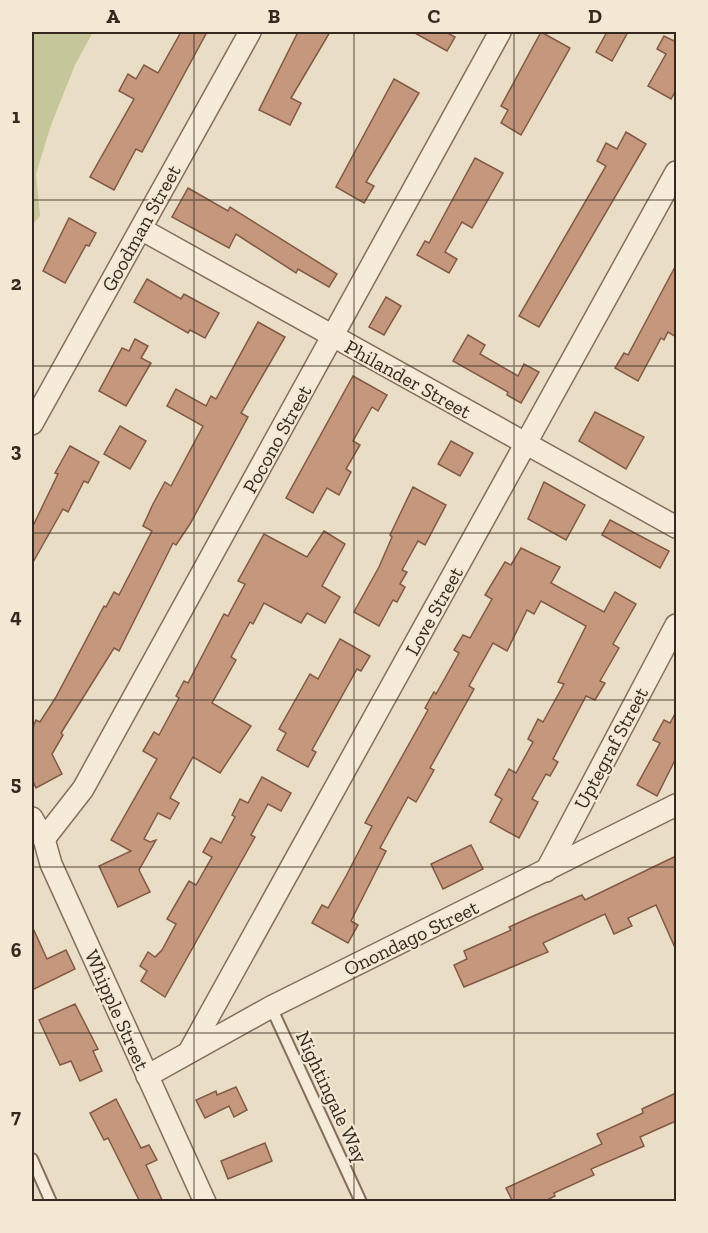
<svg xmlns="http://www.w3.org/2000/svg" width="708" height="1233" viewBox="0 0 708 1233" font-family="'Zilla Slab',serif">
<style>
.green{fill:#c5c79a}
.building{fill:#c5987e;stroke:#815945;stroke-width:1.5}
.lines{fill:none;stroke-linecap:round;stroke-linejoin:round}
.lane-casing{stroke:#846f5d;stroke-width:14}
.street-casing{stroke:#846f5d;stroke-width:24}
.lane{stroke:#f6ebd8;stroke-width:10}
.street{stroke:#f6ebd8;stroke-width:21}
.grid{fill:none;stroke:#35291f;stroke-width:1.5;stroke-opacity:0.55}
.labels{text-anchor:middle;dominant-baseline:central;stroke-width:4.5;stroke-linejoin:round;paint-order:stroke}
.street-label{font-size:20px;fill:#35291f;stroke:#f2e8d4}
.neatline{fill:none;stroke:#35291f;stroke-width:2}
.grid-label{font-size:20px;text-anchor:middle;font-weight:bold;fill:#35291f}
</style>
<rect width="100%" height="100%" fill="#eaddc5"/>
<path class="green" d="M32,32H93L75,65L51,125L36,174L40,216L32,225Z"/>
<g class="building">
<path d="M181,32H207L142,152L136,149L114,190L90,177L134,99L119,91L128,74L136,79L144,65L158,73Z"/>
<path d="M298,32H330L291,98L301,103L290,125L259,110Z"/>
<path d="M413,32H446L455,37L447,51Z"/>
<path d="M541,32L570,48L521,135L501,123L508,110L501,106Z"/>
<path d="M607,32H628L612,61L596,52Z"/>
<path d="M676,35V90L671,99L648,86L666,54L657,49L664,36L674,41Z"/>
<path d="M394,79L419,93L366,182L374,186L364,203L336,187Z"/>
<path d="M626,132L646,144L539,327L519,316L606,166L597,161L606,143L617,149Z"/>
<path d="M475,158L503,173L472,228L462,222L445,252L457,259L449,273L417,255L425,241L429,243Z"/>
<path d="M188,188L228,211L230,207L337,274L329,287L298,269L296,273L236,234L229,248L172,217Z"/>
<path d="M69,218L96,233L89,246L86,245L65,283L43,271Z"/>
<path d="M676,265V337L668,332L664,340L661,338L638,381L615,368L624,353L628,355Z"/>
<path d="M147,279L181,299L184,294L219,313L205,338L190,330L188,333L134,302Z"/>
<path d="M386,297L401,306L384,335L369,327Z"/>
<path d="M258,322L285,337L241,413L248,417L190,524L176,545L173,543L119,651L114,648L61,733L63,735L52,754L62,774L36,788L32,779V729L36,720L40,722L56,697L104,606L106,607L114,592L119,595L152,531L143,526L153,504L165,482L171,486L203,426L167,406L176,389L206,406L211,396L216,399Z"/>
<path d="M468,335L485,345L480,354L518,376L524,364L539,372L521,403L507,395L508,392L453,361Z"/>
<path d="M135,339L148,346L141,358L151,363L126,406L99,391L122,348L129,351Z"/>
<path d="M353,376L387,395L378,411L372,407L353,441L360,445L346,469L351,472L339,495L327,488L313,513L286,498Z"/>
<path d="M595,412L644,437L626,469L579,441Z"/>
<path d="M120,426L146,441L130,469L104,454Z"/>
<path d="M451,441L473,453L460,476L438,464Z"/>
<path d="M70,446L99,462L88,483L84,481L68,512L63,509L32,564V528L58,474L55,473Z"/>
<path d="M544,482L585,505L566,540L528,519Z"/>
<path d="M413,487L446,505L425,545L418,541L402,570L407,572L400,584L405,587L397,602L393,600L379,626L354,612L379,567L392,537L390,535Z"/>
<path d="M610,520L669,551L660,568L602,535Z"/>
<path d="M324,531L345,544L322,586L340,597L325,623L307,613L301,623L264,603L253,624L250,622L231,657L236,660L212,703L251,726L220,773L193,757L170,798L179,803L170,819L158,813L144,839L150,842L156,840L139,870L150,892L118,907L99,866L131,851L111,840L157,759L143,751L154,732L159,735L179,698L176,696L184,681L188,683L224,614L228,616L245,584L238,581L264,534L307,557Z"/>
<path d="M521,548L560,567L551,583L604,612L615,592L636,604L613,644L619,648L600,681L605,683L595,700L586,696L553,759L558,762L550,776L546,774L532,799L538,802L519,838L490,822L502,799L495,795L509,769L516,773L533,742L528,739L538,719L543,722L564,684L558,682L586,626L541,601L534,614L527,610L507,651L493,643L469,686L474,689L430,768L434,770L416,802L408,797L380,848L386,851L351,921L358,925L348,943L312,923L322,905L328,908L346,876L372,826L365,823L428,710L425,708L434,692L436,694L459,653L454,650L463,635L470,638L492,599L485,595L505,562L511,565Z"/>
<path d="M340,639L370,656L361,671L357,669L312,750L316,752L308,767L277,750L286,733L279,729L310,674L318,679Z"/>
<path d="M676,712V758L657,796L637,785L660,743L653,740L664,720L670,723Z"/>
<path d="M262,777L291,793L281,811L268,804L251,835L255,837L165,997L141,981L147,971L140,966L148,952L155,957L162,950L176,924L167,919L189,881L196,885L212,857L203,852L211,838L221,843L235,817L232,815L240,799L248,803Z"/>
<path d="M471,845L483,869L443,889L431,864Z"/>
<path d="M676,856V950L656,905L628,918L632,926L614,934L605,914L543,943L548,952L464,987L454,965L467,959L464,951L511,930L509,927L531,917L582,895L585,900Z"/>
<path d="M32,926L47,959L66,950L75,969L32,990Z"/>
<path d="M75,1004L98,1049L93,1051L102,1071L80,1081L71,1061L60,1065L39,1020Z"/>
<path d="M236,1087L247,1110L234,1117L229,1106L205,1118L196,1100L216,1091L217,1095Z"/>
<path d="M676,1093V1121L640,1137L644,1146L591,1169L594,1175L554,1193L555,1196L543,1202H513L506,1188L602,1144L597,1134L643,1113L642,1109Z"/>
<path d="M116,1099L141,1148L149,1145L157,1160L146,1165L163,1202H140L108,1138L104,1140L90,1113Z"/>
<path d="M265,1143L272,1161L228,1179L221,1161Z"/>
</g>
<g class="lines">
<g class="lane-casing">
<g id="lane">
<path d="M271,1007L361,1202"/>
<path d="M32,1159L51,1202"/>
</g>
</g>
<g class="street-casing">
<g id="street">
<path d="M141,229L676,527"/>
<path d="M32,424L250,32"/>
<path d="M32,818L44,839L51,864L205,1202"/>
<path d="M44,839L83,789L500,32"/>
<path d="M546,871L676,625"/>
<path d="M190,1050L676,172"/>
<path d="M147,1076L271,1007L676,805"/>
</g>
</g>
<use href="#lane" class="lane"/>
<use href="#street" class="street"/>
</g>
<path class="grid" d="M194,32V1202M354,32V1202M514,32V1202M32,200H676M32,366H676M32,533H676M32,700H676M32,867H676M32,1033H676"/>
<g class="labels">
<g class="street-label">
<text transform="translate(141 228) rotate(-61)">Goodman Street</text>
<text transform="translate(408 379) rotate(29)">Philander Street</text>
<text transform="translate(277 439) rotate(-61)">Pocono Street</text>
<text transform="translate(434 611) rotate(-61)">Love Street</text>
<text transform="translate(611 748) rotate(-62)">Uptegraf Street</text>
<text transform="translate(411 938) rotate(-26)">Onondago Street</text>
<text transform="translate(117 1010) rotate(66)">Whipple Street</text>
<text transform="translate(332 1097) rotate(65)">Nightingale Way</text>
</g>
</g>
<rect width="708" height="1233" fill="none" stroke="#f2e8d4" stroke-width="66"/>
<rect x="33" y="33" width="642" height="1167" class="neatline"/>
<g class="grid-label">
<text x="113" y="23">A</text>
<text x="274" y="23">B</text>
<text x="434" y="23">C</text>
<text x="595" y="23">D</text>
<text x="16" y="123">1</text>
<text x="16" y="290">2</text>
<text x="16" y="457">3</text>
<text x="16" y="623">4</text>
<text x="16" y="790">5</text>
<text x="16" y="957">6</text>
<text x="16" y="1123">7</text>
</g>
</svg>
